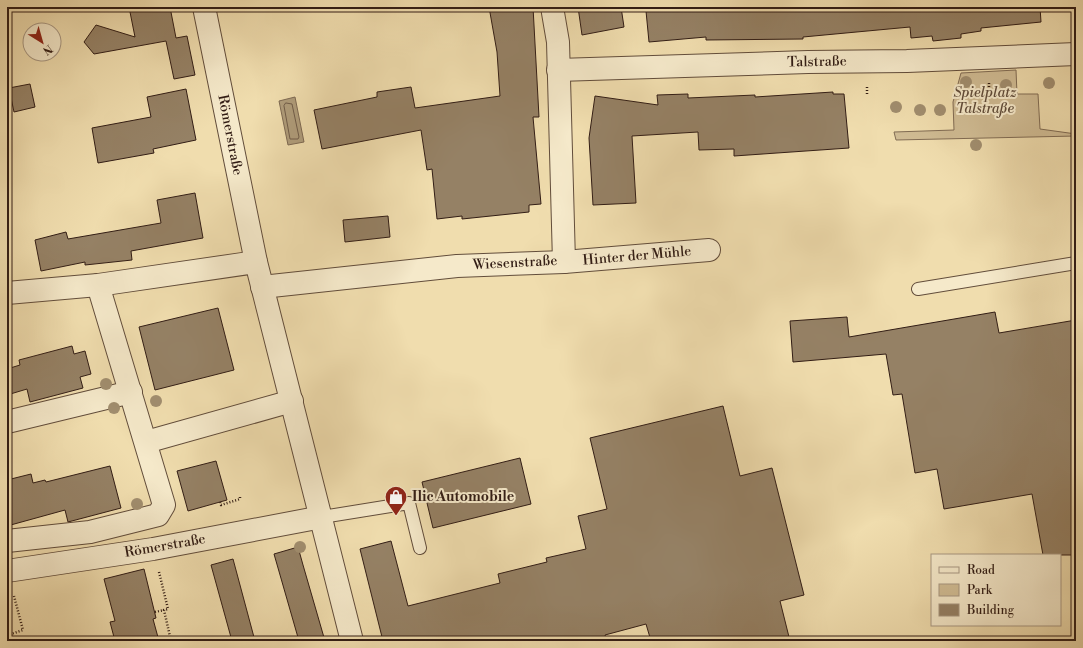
<svg xmlns="http://www.w3.org/2000/svg" width="1083" height="648" viewBox="0 0 1083 648" font-family="'Libre Bodoni',serif">
<style>
.green{fill:#d0bc94;stroke:#816c54}
.water{fill:#af9c7a;stroke:#7d6952}
.lines{fill:none;stroke-linecap:round;stroke-linejoin:round}
.shore{stroke:#705c48;stroke-width:1}
.building{fill:#958165;stroke:#321d15}
.service-casing{stroke:#624d3b;stroke-width:14}
.minor-casing{stroke:#624d3b;stroke-width:24}
.path{stroke:#321d15;stroke-width:2.5;stroke-dasharray:1 2;stroke-linecap:butt}
.service{stroke:#f5e9ca;stroke-width:12}
.minor{stroke:#f5e9ca;stroke-width:22}
.tree{fill:#a18e6f}
.labels{text-anchor:middle;dominant-baseline:central;stroke-width:4;stroke-linejoin:round;paint-order:stroke}
.street-label{font-size:14px;fill:#321d15;stroke:#f5e9ca}
.park-label{font-size:14px;font-style:italic;fill:#614d3b;stroke:#f5e9ca}
.poi-label{font-size:14px;font-weight:bold;fill:#321d15;stroke:#f5e9ca;text-anchor:start}
</style>
<rect width="100%" height="100%" fill="#f0ddae"/>
<filter id="stains"><feTurbulence type="fractalNoise" baseFrequency=".005" numOctaves="4"/><feColorMatrix values="0 0 0 0 .2 0 0 0 0 .09 0 0 0 0 .02 0 0 0 .5 -.17"/></filter>
<radialGradient id="worn" r=".72"><stop offset=".6" stop-color="#630" stop-opacity="0"/><stop offset="1" stop-color="#630" stop-opacity=".3"/></radialGradient>
<path class="green" d="M1016,70L1017,94H1038L1040,129L1076,134V136L896,140L894,132L954,130L953,102L961,73Z"/>
<path class="water" d="M295,97L304,142L288,145L279,101Z"/>
<g class="lines">
<path class="shore" d="M286,103L292,104L299,137L298,139H290L284,106Z"/>
</g>
<g class="building">
<path d="M129,7H170L176,38L187,36L195,75L174,79L166,41L94,54L84,42L96,25L135,37Z"/>
<path d="M489,7H533L539,117H533L541,204L529,205V212L462,219V216L437,219L432,169L427,170L421,130L322,149L314,110L377,97V92L411,87L415,108L500,96L497,52Z"/>
<path d="M578,7H621L624,27L582,35Z"/>
<path d="M694,7H1040L1041,22L981,28V31L961,34V38L933,41L932,36L911,38L910,27L803,37V39L706,40V37L649,42L646,11Z"/>
<path d="M30,84L35,107L14,112L9,88Z"/>
<path d="M186,89L196,140L153,149L154,153L98,163L92,128L151,117L147,97Z"/>
<path d="M833,92V94H844L849,148L734,156V149L699,150L698,132L632,136L636,203L593,205L589,138L595,96L658,105L657,95L688,94V98L755,95V97Z"/>
<path d="M195,193L203,238L131,251L132,260L85,265V262L41,271L35,240L66,232L68,239L161,223L157,200Z"/>
<path d="M388,216L390,237L345,242L343,220Z"/>
<path d="M218,308L234,370L155,390L139,327Z"/>
<path d="M995,312L999,333L1076,320V555H1043L1032,494L944,509L937,469L915,473L902,394L893,395L886,354L793,362L790,321L847,317L849,337Z"/>
<path d="M72,346L74,354L85,351L91,374L80,377L83,388L30,402L27,389L7,395V369L20,365L19,360Z"/>
<path d="M723,406L740,476L772,468L804,595L780,601L790,641H651L646,624L605,635L607,641H383L360,549L391,541L408,606L500,583L498,574L547,562L546,558L586,549L578,516L607,509L590,438Z"/>
<path d="M520,458L531,504L433,528L422,482Z"/>
<path d="M216,461L227,500L188,511L177,471Z"/>
<path d="M110,466L121,508L68,522L65,510L7,526V480L31,474L33,483L45,480L46,482Z"/>
<path d="M298,547L303,565L325,641H299L274,554Z"/>
<path d="M233,559L255,641H232L211,565Z"/>
<path d="M144,569L156,618L153,619L159,641H115L110,622L115,621L104,579Z"/>
</g>
<g class="lines">
<g class="service-casing">
<g id="service">
<path d="M918,289L1076,263"/>
<path d="M322,517L409,503L420,548"/>
</g>
</g>
<g class="minor-casing">
<g id="minor">
<path d="M204,7L256,262L352,641"/>
<path d="M552,7L558,42L564,262"/>
<path d="M558,70L808,62L907,61L1076,54"/>
<path d="M262,287L457,266L564,262L709,250"/>
<path d="M7,293L98,285L256,262"/>
<path d="M7,422L131,392"/>
<path d="M146,442L292,401"/>
<path d="M7,541L90,532L158,515L164,505L98,285"/>
<path d="M7,571L153,549L322,517"/>
</g>
</g>
<g class="path">
<path d="M989,83V93"/>
<path d="M867,94V87"/>
<path d="M220,502L221,505L240,499V496"/>
<path d="M159,572L168,609L164,610L171,641"/>
<path d="M155,612L164,610"/>
<path d="M12,641L11,634L23,630L14,596"/>
</g>
<use href="#service" class="service"/>
<use href="#minor" class="minor"/>
</g>
<g class="tree">
<circle cx="966" cy="82" r="6"/>
<circle cx="1049" cy="83" r="6"/>
<circle cx="1006" cy="85" r="6"/>
<circle cx="896" cy="107" r="6"/>
<circle cx="920" cy="110" r="6"/>
<circle cx="940" cy="110" r="6"/>
<circle cx="976" cy="145" r="6"/>
<circle cx="106" cy="384" r="6"/>
<circle cx="156" cy="401" r="6"/>
<circle cx="114" cy="408" r="6"/>
<circle cx="137" cy="504" r="6"/>
<circle cx="300" cy="547" r="6"/>
</g>
<defs>
<g id="shop-pin" transform="scale(1.15)"><path d="M0 17L-7.5 6A9.5 9.5 0 1 1 7.5 6Z" fill="#8f2418" stroke="#f5e9ca"/><path d="M-5-2.5h2.3a2.7 3.5 0 0 1 5.4 0H5L5.5 6h-11ZM-1.5-2.5h3a1.5 2.3 0 0 0-3 0Z" fill="#fff"/></g>
</defs>
<g fill-rule="evenodd">
<use href="#shop-pin" x="396" y="497"/>
</g>
<g class="labels">
<g class="street-label">
<text transform="translate(817 62) rotate(-1)">Talstraße</text>
<text transform="translate(230 135) rotate(79)">Römerstraße</text>
<text transform="translate(637 256) rotate(-5)">Hinter der Mühle</text>
<text transform="translate(515 263) rotate(-3)">Wiesenstraße</text>
<text transform="translate(165 546) rotate(-10)">Römerstraße</text>
</g>
<g class="park-label">
<text x="985" y="93">Spielplatz<tspan x="985" dy="16">Talstraße</tspan></text>
</g>
<g class="poi-label">
<text x="412" y="497">Ilic Automobile</text>
</g>
</g>
<rect width="1083" height="648" fill="none" stroke="#f0ddae" stroke-width="24"/>
<rect x="8" y="8" width="1067" height="632" fill="none" stroke="#321d15" stroke-width="2"/>
<rect x="12" y="12" width="1059" height="624" fill="none" stroke="#321d15"/>
<rect x="931" y="554" width="130" height="72" fill="#f5e9ca" stroke="#a79782"/>
<rect x="939" y="567" width="20" height="6" fill="#f5e9ca" stroke="#a79782"/>
<text x="967" y="574" font-size="12" fill="#321d15">Road</text>
<rect x="939" y="584" width="20" height="12" fill="#d0bc94" stroke="#a79782"/>
<text x="967" y="594" font-size="12" fill="#321d15">Park</text>
<rect x="939" y="604" width="20" height="12" fill="#958165" stroke="#a79782"/>
<text x="967" y="614" font-size="12" fill="#321d15">Building</text>
<g transform="translate(42 42) rotate(143)"><circle r="19" fill="#f5e9ca" stroke="#a79782"/>
<path d="M0-3L7 15L0 10L-7 15Z" fill="#8f2418"/>
<text y="-6" font-size="11" font-weight="bold" text-anchor="middle" fill="#321d15">N</text>
</g>
<rect width="100%" height="100%" filter="url(#stains)"/>
<rect width="100%" height="100%" fill="url(#worn)"/>
</svg>
